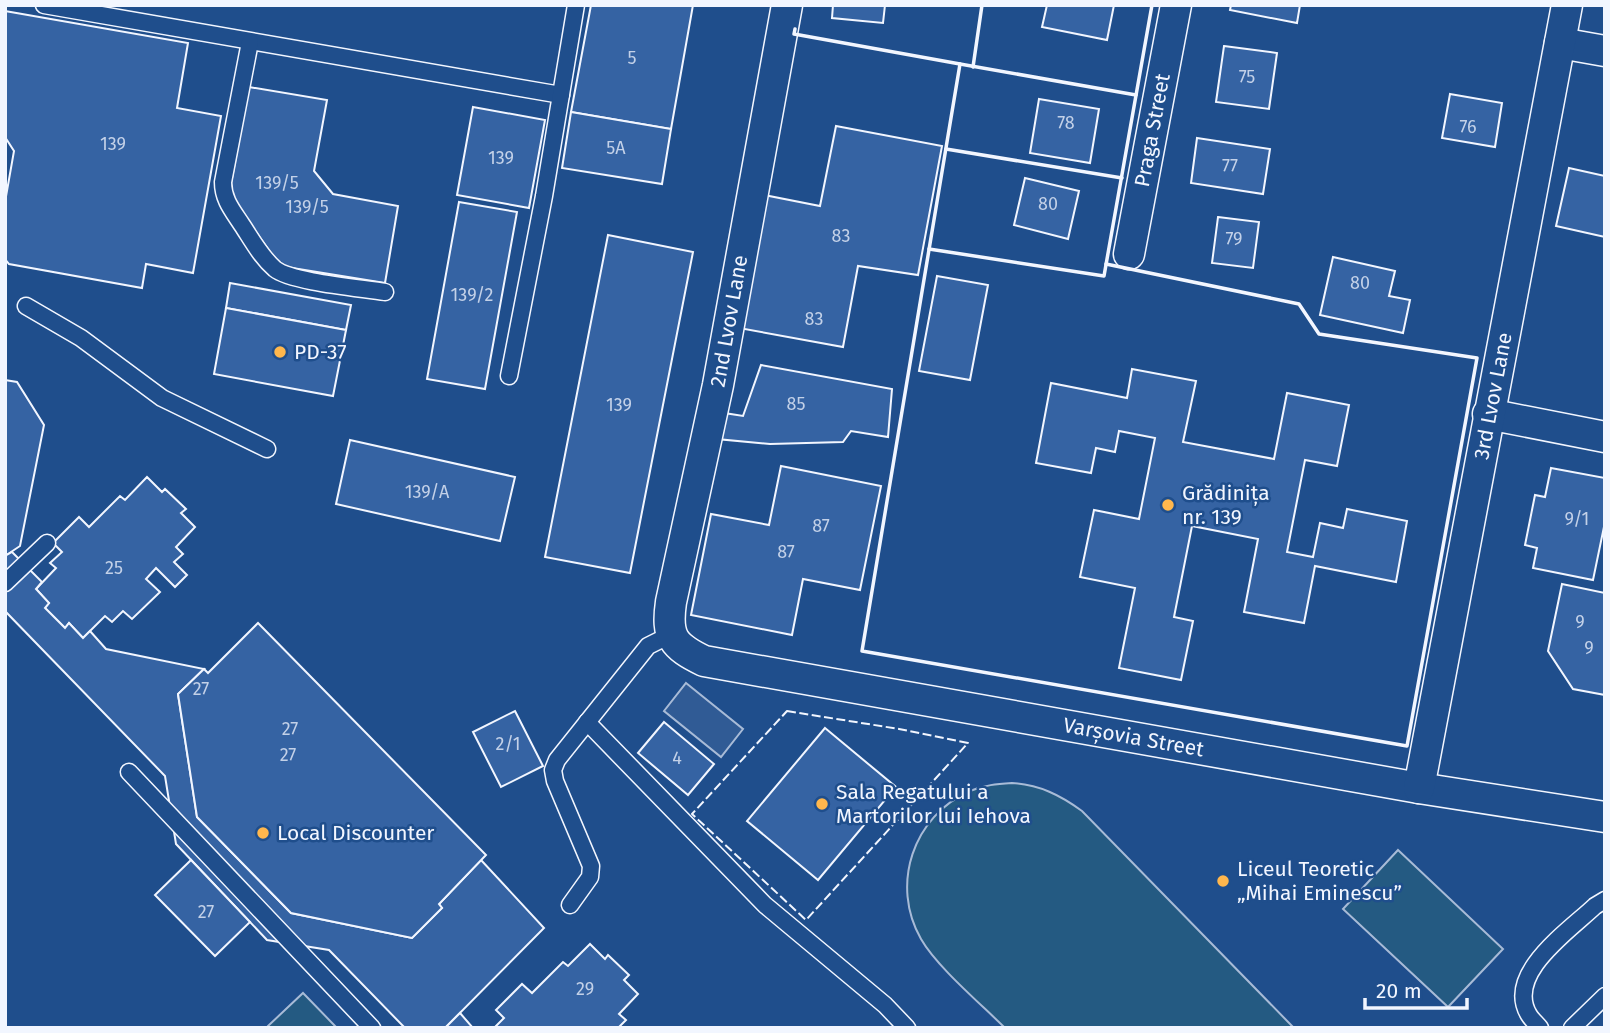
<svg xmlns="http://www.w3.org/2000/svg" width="1610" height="1033" viewBox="0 0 1610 1033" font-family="'Fira Sans',sans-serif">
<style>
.green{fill:#245a82;stroke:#a8bbd7;stroke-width:2}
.parking{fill:#305b95;stroke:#a8bbd7;stroke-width:2}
.building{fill:#3563a3;stroke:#f2f6ff;stroke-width:2}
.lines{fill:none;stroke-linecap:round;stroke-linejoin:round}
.service-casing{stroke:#f2f6ff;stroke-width:19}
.minor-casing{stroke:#f2f6ff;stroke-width:33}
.service{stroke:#1f4e8c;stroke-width:16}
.minor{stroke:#1f4e8c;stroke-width:30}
.fence{stroke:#f2f6ff;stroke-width:2;stroke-dasharray:9 3.5;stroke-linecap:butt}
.wall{stroke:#f2f6ff;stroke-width:3.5}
.poi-dot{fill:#ffb74d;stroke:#1f4e8c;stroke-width:2.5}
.labels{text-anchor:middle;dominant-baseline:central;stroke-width:5;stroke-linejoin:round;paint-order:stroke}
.number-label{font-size:18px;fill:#c3d1e8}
.street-label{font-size:21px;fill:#f2f6ff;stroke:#1f4e8c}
.poi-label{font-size:21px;fill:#f2f6ff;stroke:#1f4e8c;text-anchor:start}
</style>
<rect width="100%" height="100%" fill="#1f4e8c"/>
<g class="green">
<path d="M1012,783C1040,785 1060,795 1082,811L1294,1028H1005C981,1004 937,967 921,939C890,885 913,816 970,791C984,785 997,784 1012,783Z"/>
<path d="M1398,850L1503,949L1448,1007L1343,909Z"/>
<path d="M303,993L337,1028H269L268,1026Z"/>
</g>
<path class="parking" d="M686,683L743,729L721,757L664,711Z"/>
<g class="building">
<path d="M591,5H693L671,129L571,112Z"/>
<path d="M833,5H885L883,23L832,18Z"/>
<path d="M1047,5H1114L1107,40L1042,27Z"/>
<path d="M1231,5H1300L1297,23L1230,10Z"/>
<path d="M5,11L188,43L177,108L221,116L193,273L146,264L142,288L9,264L5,259V202L14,151L5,137Z"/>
<path d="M1224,46L1277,53L1269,109L1216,102Z"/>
<path d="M249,87L327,100L314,171L333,194L398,206L385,283L280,266L229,194Z"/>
<path d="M1450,94L1502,103L1495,147L1442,138Z"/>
<path d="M1039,99L1099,109L1090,163L1030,153Z"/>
<path d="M473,107L545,120L529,208L457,195Z"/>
<path d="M571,112L671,129L662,184L562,168Z"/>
<path d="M836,126L942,146L918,275L858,266L843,347L739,328L764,195L820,206Z"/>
<path d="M1197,138L1270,149L1263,194L1191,183Z"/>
<path d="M1569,168L1605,176V237L1556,226Z"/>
<path d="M1025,178L1079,191L1068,239L1014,225Z"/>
<path d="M459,202L517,212L485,389L427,379Z"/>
<path d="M1218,217L1259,222L1253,268L1212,263Z"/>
<path d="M608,235L693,252L630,573L545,557Z"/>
<path d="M1333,257L1395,271L1389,296L1410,300L1403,333L1320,315Z"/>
<path d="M937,276L988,285L970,380L919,371Z"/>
<path d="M230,283L351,305L346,330L226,308Z"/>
<path d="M226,308L346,330L333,396L214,374Z"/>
<path d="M761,365L892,389L888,437L851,431L843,442L770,444L717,439L724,413L743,416Z"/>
<path d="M1132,369L1196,381L1183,442L1274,459L1287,393L1349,405L1337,466L1305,460L1287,552L1313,557L1320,523L1343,528L1347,509L1407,521L1396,582L1315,566L1304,623L1244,612L1258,539L1192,526L1174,617L1193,621L1181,680L1119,668L1135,588L1080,577L1094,510L1139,519L1155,438L1119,431L1115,452L1096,448L1091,473L1036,463L1051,383L1127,398Z"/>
<path d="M5,380L17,382L44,425L20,546L5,556Z"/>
<path d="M350,440L515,477L500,541L336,504Z"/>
<path d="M781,466L881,486L860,590L803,579L792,635L691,615L711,514L769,525Z"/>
<path d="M1551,468L1605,478V522L1593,580L1533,568L1537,548L1525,545L1535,495L1545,497Z"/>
<path d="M147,477L162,492L165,489L186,509L181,513L195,527L176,547L183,554L174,562L187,575L175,587L156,568L146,579L160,592L132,619L123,611L112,622L105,616L83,638L69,623L65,628L45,608L49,603L36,589L56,568L50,563L62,552L53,543L79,517L89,527L120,496L125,500Z"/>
<path d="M12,552L42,582L36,589L49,603L45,608L65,628L69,623L83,638L90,631L106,649L204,669L178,694L197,817L291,913L412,938L442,908L439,904L481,860L544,928L445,1028H405L329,950L267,940L176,844L165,776L5,611V556Z"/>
<path d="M1562,584L1605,593V695L1573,689L1548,651Z"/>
<path d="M258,623L486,855L439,904L442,908L412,938L291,913L197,817L178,694L204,669L208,673Z"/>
<path d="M515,711L543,766L501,787L473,732Z"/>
<path d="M664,722L714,764L688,795L638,753Z"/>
<path d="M825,728L896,787L818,880L747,821Z"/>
<path d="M191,860L250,922L215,956L155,895Z"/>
<path d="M590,944L605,959L608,955L629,975L624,980L638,994L619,1014L626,1020L618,1028H494L504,1018L496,1010L522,984L532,993L563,962L568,966Z"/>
<path d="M460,1013L473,1028H445Z"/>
</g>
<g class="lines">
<g class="service-casing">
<g id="service">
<path d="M44,5L561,95"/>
<path d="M250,42L223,182C223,200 233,211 242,225C252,240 261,257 275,269C291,282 361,288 385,292"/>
<path d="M26,306L81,338L162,398L267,449"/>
<path d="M509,376L544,196L576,5"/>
<path d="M5,583L47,543"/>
<path d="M587,722L765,905L885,1005L907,1028"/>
<path d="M129,772L372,1028"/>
<path d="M570,905L590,877L591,866L555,781L553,770L557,760L648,646L672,634"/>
<path d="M1540,1028C1537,1024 1532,1020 1529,1015C1504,974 1570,930 1595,906L1605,900"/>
<path d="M1572,1028L1605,996"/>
</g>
</g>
<g class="minor-casing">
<g id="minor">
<path id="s1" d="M787,5L718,385L671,602C666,637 673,646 704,661L1419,788L1605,817"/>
<path d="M1560,43L1605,51"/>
<path id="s2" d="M1129,254L1176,5"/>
<path d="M1488,414L1605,437"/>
<path id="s3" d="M1419,788L1567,5"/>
</g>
</g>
<use href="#service" class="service"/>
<use href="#minor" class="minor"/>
<path class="fence" d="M787,711L899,729L968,743L806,920L692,814Z"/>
<g class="wall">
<path d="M795,29L794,34L960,64L862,651L1407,746L1477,358L1319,334L1299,304L1106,264"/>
<path d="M960,64L1136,95"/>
<path d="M973,67L982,5"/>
<path d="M946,149L1122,178"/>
<path d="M929,249L1104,276L1152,5"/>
</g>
</g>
<g class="poi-dot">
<circle cx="280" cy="352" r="7"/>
<circle cx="1168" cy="505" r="7"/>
<circle cx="822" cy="804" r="7"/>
<circle cx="263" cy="833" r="7"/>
<circle cx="1223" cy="881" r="7"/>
</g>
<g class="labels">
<g class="number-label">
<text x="632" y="58">5</text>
<text x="1247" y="77">75</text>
<text x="1066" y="123">78</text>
<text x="1468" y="127">76</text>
<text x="113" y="144">139</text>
<text x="616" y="148">5A</text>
<text x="501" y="158">139</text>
<text x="1230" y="166">77</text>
<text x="277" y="183">139/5</text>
<text x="1048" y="204">80</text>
<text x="307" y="207">139/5</text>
<text x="841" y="236">83</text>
<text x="1234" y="239">79</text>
<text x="1360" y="283">80</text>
<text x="472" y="295">139/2</text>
<text x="814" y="319">83</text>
<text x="796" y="404">85</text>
<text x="619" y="405">139</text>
<text x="427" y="492">139/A</text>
<text x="1577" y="519">9/1</text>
<text x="821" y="526">87</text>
<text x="786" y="552">87</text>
<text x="114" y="568">25</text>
<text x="1580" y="622">9</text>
<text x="1589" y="648">9</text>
<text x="201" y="689">27</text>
<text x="290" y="729">27</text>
<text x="508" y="744">2/1</text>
<text x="288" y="755">27</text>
<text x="677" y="758">4</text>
<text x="206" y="912">27</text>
<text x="585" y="989">29</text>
</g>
<g class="street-label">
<text stroke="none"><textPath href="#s2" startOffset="126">Praga Street</textPath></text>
<text transform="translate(729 321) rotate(-80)">2nd Lvov Lane</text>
<text stroke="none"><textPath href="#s3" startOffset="399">3rd Lvov Lane</textPath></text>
<text stroke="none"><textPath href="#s1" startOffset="1120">Varșovia Street</textPath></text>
</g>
<g class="poi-label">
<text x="294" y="352">PD-37</text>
<text x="1182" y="493">Grădinița<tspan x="1182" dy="24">nr. 139</tspan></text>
<text x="836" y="792">Sala Regatului a<tspan x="836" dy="24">Martorilor lui Iehova</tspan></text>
<text x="277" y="833">Local Discounter</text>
<text x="1237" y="869">Liceul Teoretic<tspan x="1237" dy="24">„Mihai Eminescu”</tspan></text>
</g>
</g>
<rect width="1610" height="1033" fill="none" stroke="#f2f6ff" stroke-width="14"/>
<path d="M1365 998v10h102v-10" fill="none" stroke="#f2f6ff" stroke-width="3.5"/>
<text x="1376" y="998" font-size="21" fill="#f2f6ff" stroke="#1f4e8c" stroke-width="5" paint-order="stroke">20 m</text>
</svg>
